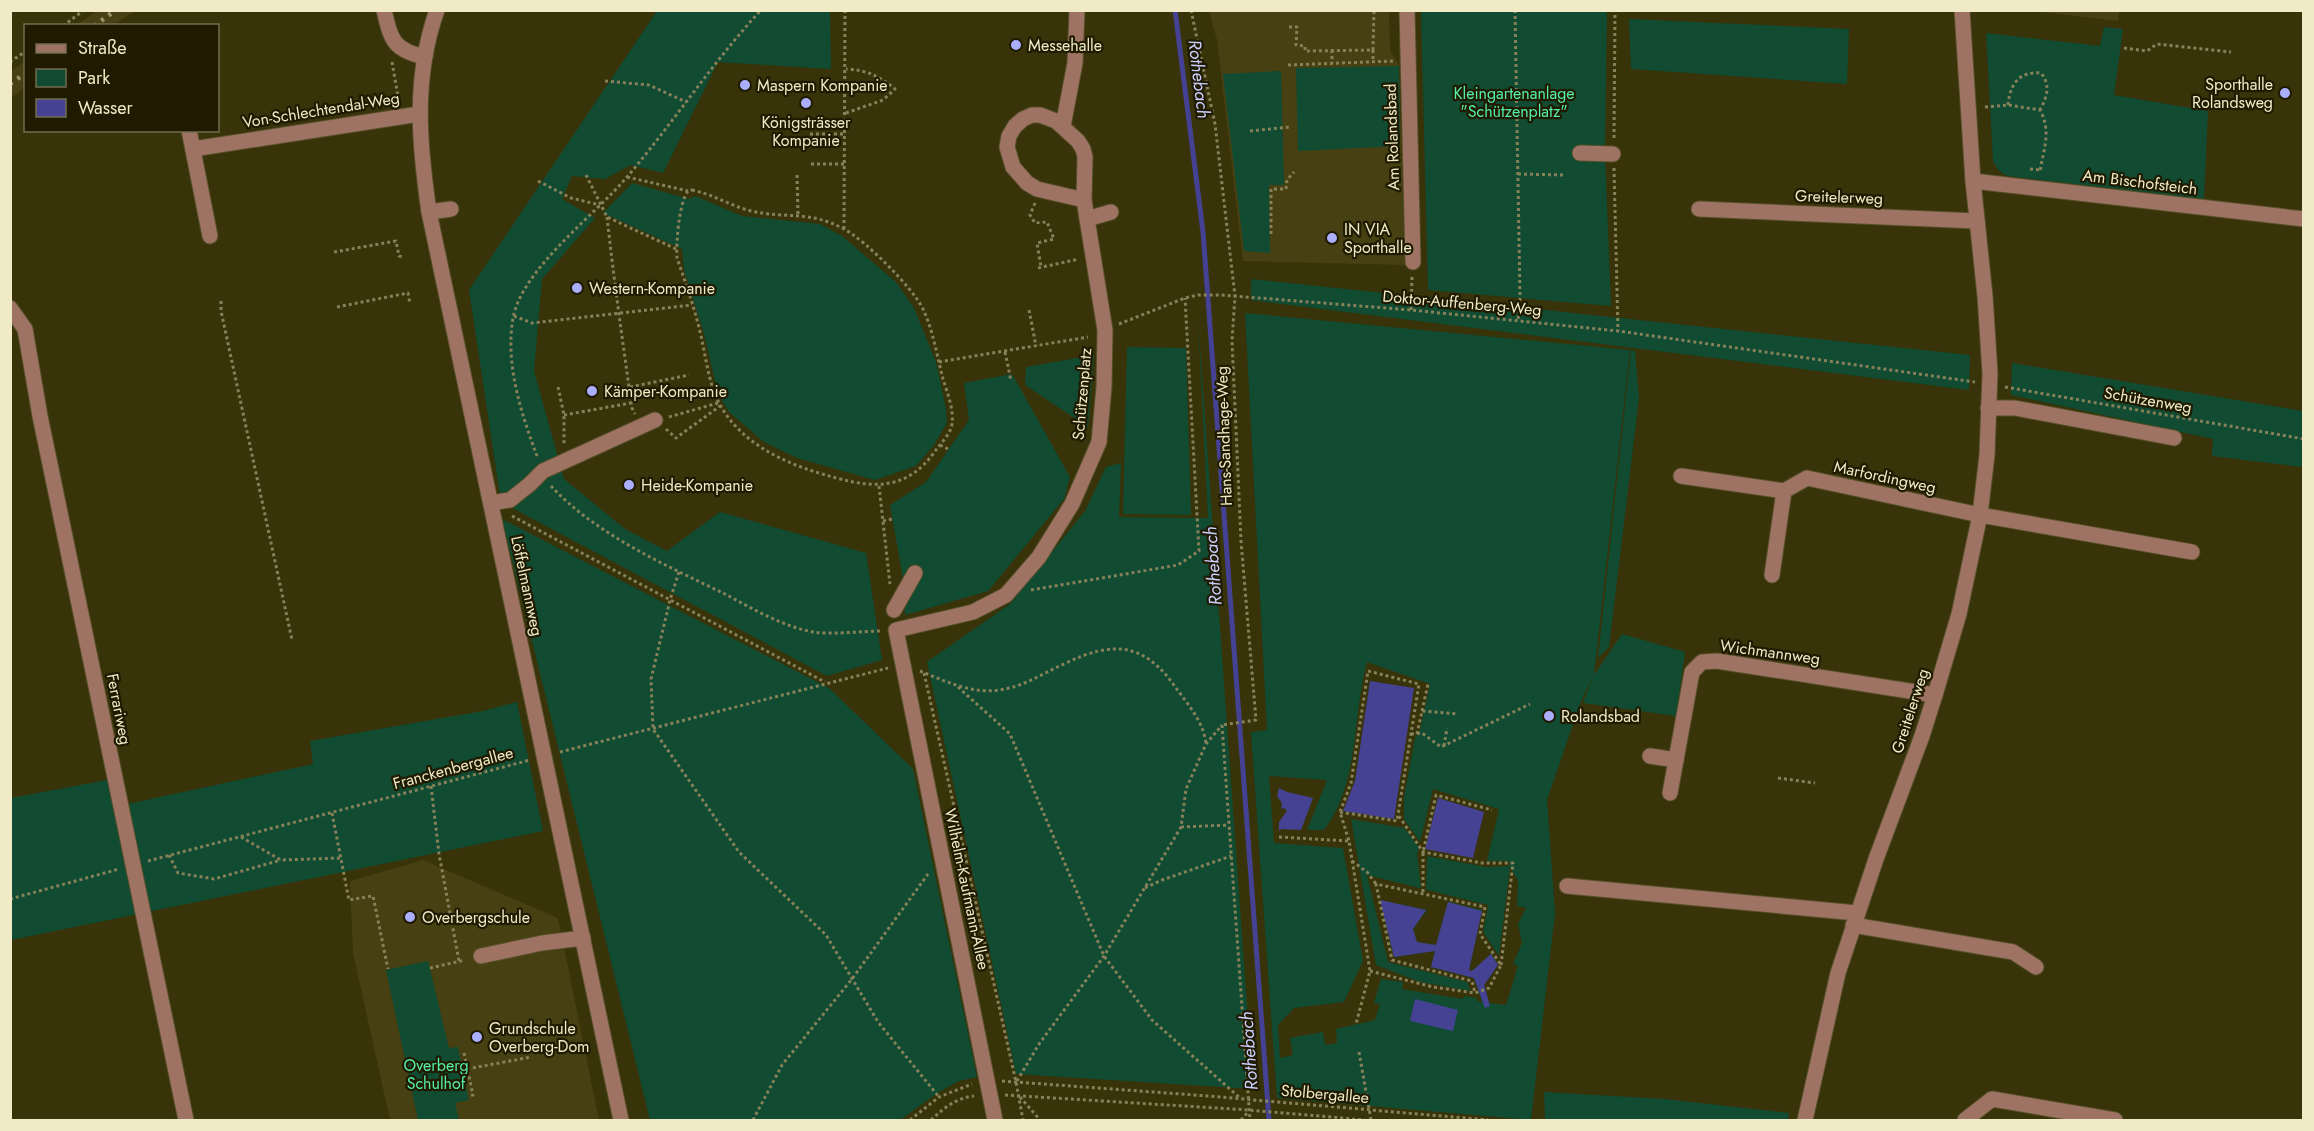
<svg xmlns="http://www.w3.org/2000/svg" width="2314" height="1131" viewBox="0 0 2314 1131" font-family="Jost,sans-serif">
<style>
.built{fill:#464012}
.green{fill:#104b32;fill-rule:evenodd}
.water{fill:#454294}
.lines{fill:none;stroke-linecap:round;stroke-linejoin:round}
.stream{stroke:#454294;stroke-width:5}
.minor-casing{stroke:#565028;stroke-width:17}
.path{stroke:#868159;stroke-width:3;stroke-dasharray:3 3;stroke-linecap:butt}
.minor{stroke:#9e7364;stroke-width:15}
.rail{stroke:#99936c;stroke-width:4.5;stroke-dasharray:3 6;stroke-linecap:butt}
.poi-dot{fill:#abaffb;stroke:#1f1a00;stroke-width:2}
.labels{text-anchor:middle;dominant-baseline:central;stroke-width:4.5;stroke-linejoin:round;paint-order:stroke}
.poi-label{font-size:16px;fill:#f0ebc6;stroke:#1f1a00;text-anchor:start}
.park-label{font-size:16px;fill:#55efac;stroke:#1f1a00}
.street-label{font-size:16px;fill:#f0ebc6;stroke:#1f1a00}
.water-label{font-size:18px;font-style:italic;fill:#cbcffe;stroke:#1f1a00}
</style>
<rect width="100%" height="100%" fill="#39330a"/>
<g class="built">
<path d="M97,11V10L135,11L113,25H76Z"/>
<path d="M1209,11H1389L1390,51L1399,65L1405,265L1243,261L1217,40Z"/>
<path d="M2034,11L2119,10V11L2118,21Z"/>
<path d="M25,61V87L11,98V71Z"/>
<path d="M423,860L558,918L599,1120H390L353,953L350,881Z"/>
</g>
<g class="green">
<path d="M657,11H830L831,69L718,62L663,173L631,165L605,179L572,176L562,199L595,218L542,279L534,371L564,479L625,529L667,551L720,512L866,553L882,660L827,676L501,502L469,290Z"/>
<path d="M1421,11H1607L1605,153L1611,306L1428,290Z"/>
<path d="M1629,19L1849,29L1847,84L1631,69Z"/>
<path d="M2104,27L2123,29L2114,95L2208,111L2204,199L2007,176L1998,170L1993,161L1986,33L2100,46Z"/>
<path d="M1399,66L1400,146L1298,151L1296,68Z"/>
<path d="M1281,71L1284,185H1269L1270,253L1244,251L1223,74Z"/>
<path d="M632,183L689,199L695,196L742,216L820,224L842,236L896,282L914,308L936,362L946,409L947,423L934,445L916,466L875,480L797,458L764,442L729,412L718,394L704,334L684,270L682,249L603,213Z"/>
<path d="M1251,279L1970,355L1969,390L1251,300Z"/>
<path d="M1245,313L1630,350L1594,675L1622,634L1685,652L1676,716L1583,703L1593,676L1580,704L1547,800L1555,913L1531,1120L1277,1098L1251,732L1267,730ZM1367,662L1430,684L1420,730L1415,738L1404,797V819L1420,842L1433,789L1499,809L1487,861H1509V866L1486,867L1427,856L1426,890L1421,888L1417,854L1419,847L1404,828L1351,819L1376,965L1420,982L1471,991L1467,982L1388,962L1367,875L1488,905L1483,932L1499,956L1510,867L1518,881L1517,906L1526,908L1518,924L1522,943L1513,964L1518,966L1506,1005L1489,1003L1484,985L1498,965L1491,954L1472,971L1469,970L1482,910L1448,902L1436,945L1417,942L1413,929L1427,910L1380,900L1394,957L1435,951L1431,967L1474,978L1482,1002L1477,1001V998L1464,996L1463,999L1402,989L1403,982L1381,979L1374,1003L1380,1004L1375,1020L1336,1029L1337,1043L1325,1045L1323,1032L1290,1038L1293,1055L1280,1058L1278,1025L1294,1008L1344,1002L1363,961L1343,848L1274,843L1269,776L1327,780L1307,830H1324C1360,783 1352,717 1367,662Z"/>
<path d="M1198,319L1253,1089L1016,1074L927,662L1010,604L1085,511L1106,467L1121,463L1119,517L1208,518Z"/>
<path d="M1127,347L1186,348L1191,515L1123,514Z"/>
<path d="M1631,350L1635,351L1639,398L1609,647L1598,658Z"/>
<path d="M1094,355L1088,427L1025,385L1026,367Z"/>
<path d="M2012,363L2303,411V467L2212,456L2213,439L2011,395Z"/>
<path d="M1012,374L1070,477L1064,499L988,591L905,615L902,573L890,505L926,482L969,420L964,383Z"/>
<path d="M502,519L829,688L913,769L977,1077L959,1081L939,1092L900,1120H650Z"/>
<path d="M517,702L543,831L11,940V798L107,780L114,807L313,764L310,741L483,711Z"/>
<path d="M428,961L449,1048L458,1047L468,1096L469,1100L455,1103L459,1120H418L386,970Z"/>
<path d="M1544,1092L1665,1099L1789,1113L1788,1120H1545Z"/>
</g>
<g class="water">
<path d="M1370,681L1414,688L1394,819L1343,811L1355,781Z"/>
<path d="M1279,788L1287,792L1313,798L1301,830L1282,829L1279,831V822L1287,811L1284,808L1281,809L1282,803L1277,796Z"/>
<path d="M1438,798L1484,812L1473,858L1425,849Z"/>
<path d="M1380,900L1426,910L1413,929L1417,942L1436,945L1448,902L1482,911L1469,970L1472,971L1491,954L1498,965L1484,985L1490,1006L1485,1008L1474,978L1431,967L1435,951L1394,957Z"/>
<path d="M1415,999L1458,1010L1453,1031L1410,1021Z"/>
</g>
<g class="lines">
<path class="stream" d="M1175,10L1203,232L1269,1120"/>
<g class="minor-casing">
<g id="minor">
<path d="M384,10C391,40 393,50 425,57"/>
<path d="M437,10C413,78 419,143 429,212L621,1120"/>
<path d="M1407,10L1413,262"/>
<path d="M1063,126L1075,63L1077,10"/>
<path d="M189,130L210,236"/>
<path d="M193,149L419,114"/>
<path d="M1580,153L1613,154"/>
<path d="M1973,181L2304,219"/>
<path d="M1699,209L1977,221"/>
<path d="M429,212L451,209"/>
<path d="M1087,219L1111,212"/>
<path d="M10,308L25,329L40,416L186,1120"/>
<path d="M1988,408H2015L2174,438"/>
<path d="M1681,476L1784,491L1807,478L1980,515L2192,552"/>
<path d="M491,503L510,500L530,484L543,471L655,420"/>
<path d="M1772,575L1784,491"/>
<path d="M894,610L915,573"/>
<path d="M1650,756L1676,760"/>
<path d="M1670,793L1692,672L1702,662L1717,661L1935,695"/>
<path d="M1567,886L1857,913"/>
<path d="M1853,925L2013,952L2036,967"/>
<path d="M481,956L542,943L583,938"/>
<path d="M995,1120L896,630L973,612L1006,595L1039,557L1072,504L1099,442L1104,387L1105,330L1084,200L1085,157L1083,149L1078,141L1056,121L1040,115H1032L1023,119L1015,126L1009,136L1007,147L1013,167L1027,183L1037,189L1084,200"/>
<path d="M1805,1120L1838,973L1876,859L1922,736L1935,695L1959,614L1980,515L1987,455L1990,373L1985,296L1973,181L1962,10"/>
<path d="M1965,1120L1992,1099L2115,1120"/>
</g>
</g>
<g class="path">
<path d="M1191,10L1215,124L1235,296L1232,341L1241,541L1256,720L1222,725"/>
<path d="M1515,10L1520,298L1518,321"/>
<path d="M63,26L84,10"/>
<path d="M1289,27H1297L1296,45L1305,46V51L1373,50L1374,10"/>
<path d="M2124,48L2147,51L2157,44L2231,52"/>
<path d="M1332,50V63"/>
<path d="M1373,50V62"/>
<path d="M10,62L26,51"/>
<path d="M392,62L399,102"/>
<path d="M1288,65L1394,61"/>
<path d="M605,81L649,85L686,102"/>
<path d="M2008,105C2010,84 2019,71 2041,73C2051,85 2047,97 2040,110"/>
<path d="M1985,107L2008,105L2040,110C2052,132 2043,150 2040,172"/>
<path d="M846,113L883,100L895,89C879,76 867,70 846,69"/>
<path d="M1250,131L1290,127"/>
<path d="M810,134H845"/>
<path d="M1614,138L1615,10"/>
<path d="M811,164H845"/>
<path d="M1614,168L1618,331"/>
<path d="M2030,169L2040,170"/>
<path d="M1518,174L1563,175"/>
<path d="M586,175L607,217L676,249"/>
<path d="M797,175L798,214"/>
<path d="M627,177L688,191"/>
<path d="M538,181L571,198L600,205"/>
<path d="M692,190C712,194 731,206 751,211C785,219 809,210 844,229C865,240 913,288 923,309C933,330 937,356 943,379C947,392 954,409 952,423C952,432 941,443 936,450C904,496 865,487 819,473C783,462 747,445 725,413C709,390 707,362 701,336C695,309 686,284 677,258C676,242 679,203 688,191Z"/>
<path d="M1035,203L1030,215L1035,223L1047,222L1054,239L1037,243L1041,267"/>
<path d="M607,217C614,281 623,344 632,408L635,414"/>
<path d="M844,229L845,10"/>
<path d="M1271,234V189H1286L1287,180L1294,172"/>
<path d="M334,252L396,241L399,256L403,257"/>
<path d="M1038,268L1079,259"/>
<path d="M616,292L671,285"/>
<path d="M221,301V311L292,640"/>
<path d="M337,307L408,293L410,304"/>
<path d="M1029,310L1036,346"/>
<path d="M1411,310L1412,276"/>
<path d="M514,316L532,323L692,305"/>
<path d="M1119,324L1185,298L1198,295H1221L1411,310L1618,331L1975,382"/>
<path d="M1005,352L1011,381"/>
<path d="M939,362L1088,337"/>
<path d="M558,387L564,415V445"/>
<path d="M630,387L689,375"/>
<path d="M2005,387L2304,439"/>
<path d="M564,415L631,403"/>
<path d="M669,417L718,403"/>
<path d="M666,429L676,438L720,406"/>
<path d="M940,445L948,449"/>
<path d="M537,456C521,413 505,364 513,318C522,269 595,215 627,177C673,123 712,63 761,10"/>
<path d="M551,486C595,534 667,566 725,594C753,609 782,626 813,632C833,635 862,631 882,631"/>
<path d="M879,486L890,584"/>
<path d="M512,516L825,682"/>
<path d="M883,521L892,519"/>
<path d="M679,572L670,600L651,679L653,729L739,852L826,935L878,1022L939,1097"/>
<path d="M1031,590L1178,565L1199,551L1185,298"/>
<path d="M920,671C945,681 971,694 999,690C1024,687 1043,673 1066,663C1114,640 1145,643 1176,688C1188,704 1204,723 1206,744"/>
<path d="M924,673L1016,1082L1023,1120"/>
<path d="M958,687L1010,734L1104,956L1152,1020L1240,1098"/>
<path d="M1422,711L1428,684"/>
<path d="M1222,725L1250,1120"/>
<path d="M1411,734L1422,733L1441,747L1530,704"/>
<path d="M1417,734L1422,711L1458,714"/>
<path d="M1444,746L1447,728"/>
<path d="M560,752L888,668"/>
<path d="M1778,778L1815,783"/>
<path d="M431,786L439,854L459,961"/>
<path d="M1340,812L1397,821L1419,684L1368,671L1351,783L1340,812L1349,841"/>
<path d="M332,813L349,900L373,896L388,969"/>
<path d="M1399,816L1423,852L1482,863H1513L1501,965"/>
<path d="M1181,827L1229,825"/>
<path d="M241,837L281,860L341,858"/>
<path d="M1279,837L1349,841L1370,971L1356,1024"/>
<path d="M169,855L178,873L214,879L281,860"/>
<path d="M148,861L530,760"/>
<path d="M1352,861L1367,872L1376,884"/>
<path d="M1145,888L1162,880L1231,856"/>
<path d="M1423,892V852L1436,795L1492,810"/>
<path d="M10,899L119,869"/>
<path d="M430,968L465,960"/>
<path d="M1370,971L1433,987L1475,993L1489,988L1501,965L1480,934L1485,907L1376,884L1392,960L1472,981L1475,993"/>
<path d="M1359,1052L1371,1120"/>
<path d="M464,1053L473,1095L468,1096"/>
<path d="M467,1069L531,1057"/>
<path d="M1002,1081L1208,1096L1488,1120"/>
<path d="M1017,1081L1039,1044L1104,956L1181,827L1186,789L1206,744L1222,725"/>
<path d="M1005,1095L1249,1110L1365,1120"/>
<path d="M1020,1097L1040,1120"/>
<path d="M753,1120L782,1065L852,979L928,874"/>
<path d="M910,1120L939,1097L972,1084"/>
<path d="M931,1120C944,1108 956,1098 974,1096"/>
<path d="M1241,1120L1248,1112"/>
</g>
<use href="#minor" class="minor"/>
<g class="rail">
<path d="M94,26L116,10"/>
<path d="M10,84L26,73"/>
</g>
</g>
<g class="poi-dot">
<circle cx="1016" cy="45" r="6"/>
<circle cx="745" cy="85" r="6"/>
<circle cx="2285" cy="93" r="6"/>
<circle cx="806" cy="103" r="6"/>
<circle cx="1332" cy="238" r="6"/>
<circle cx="577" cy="288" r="6"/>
<circle cx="592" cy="391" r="6"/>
<circle cx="629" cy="485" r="6"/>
<circle cx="1549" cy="716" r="6"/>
<circle cx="410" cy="917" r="6"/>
<circle cx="477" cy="1037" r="6"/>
</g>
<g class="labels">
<g class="poi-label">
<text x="1028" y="45">Messehalle</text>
<text x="2273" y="84" text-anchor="end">Sporthalle<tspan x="2273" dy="18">Rolandsweg</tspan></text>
<text x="757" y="85">Maspern Kompanie</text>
<text x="806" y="122" text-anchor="middle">Königsträsser<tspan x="806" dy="18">Kompanie</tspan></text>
<text x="1344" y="229">IN VIA<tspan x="1344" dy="18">Sporthalle</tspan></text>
<text x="589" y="288">Western-Kompanie</text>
<text x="604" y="391">Kämper-Kompanie</text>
<text x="641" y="485">Heide-Kompanie</text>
<text x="1561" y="716">Rolandsbad</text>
<text x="422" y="917">Overbergschule</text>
<text x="489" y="1028">Grundschule<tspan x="489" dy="18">Overberg-Dom</tspan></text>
</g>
<g class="park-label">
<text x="1514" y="93">Kleingartenanlage<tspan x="1514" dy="18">"Schützenplatz"</tspan></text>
<text x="436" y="1065">Overberg<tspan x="436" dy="18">Schulhof</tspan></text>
</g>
<g class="street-label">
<text transform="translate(321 110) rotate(-9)">Von-Schlechtendal-Weg</text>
<text transform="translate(1392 137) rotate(-92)">Am Rolandsbad</text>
<text transform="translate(2140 182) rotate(7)">Am Bischofsteich</text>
<text transform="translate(1839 197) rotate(2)">Greitelerweg</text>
<text transform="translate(1462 303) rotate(5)">Doktor-Auffenberg-Weg</text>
<text transform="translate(1082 394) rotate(-85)">Schützenplatz</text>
<text transform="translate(2148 400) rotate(10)">Schützenweg</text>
<text transform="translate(1224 436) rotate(-92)">Hans-Sandhage-Weg</text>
<text transform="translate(1885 477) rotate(12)">Marfordingweg</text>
<text transform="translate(527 586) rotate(78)">Löffelmannweg</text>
<text transform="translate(1770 652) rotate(8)">Wichmannweg</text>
<text transform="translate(119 709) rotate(79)">Ferrariweg</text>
<text transform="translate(1910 711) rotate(-72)">Greitelerweg</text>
<text transform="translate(453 768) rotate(-15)">Franckenbergallee</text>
<text transform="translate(967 889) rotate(78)">Wilhelm-Kaufmann-Allee</text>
<text transform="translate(1325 1094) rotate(5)">Stolbergallee</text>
</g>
<g class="water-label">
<text transform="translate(1199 79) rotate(83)">Rothebach</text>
<text transform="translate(1213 566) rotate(-94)">Rothebach</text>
<text transform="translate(1249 1051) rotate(-94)">Rothebach</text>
</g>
</g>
<rect width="2314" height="1131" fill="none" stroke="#f0ebc6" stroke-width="24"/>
<rect x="24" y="24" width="195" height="108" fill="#1f1a00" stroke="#736e4f" stroke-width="1.5"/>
<rect x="36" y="44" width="30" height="9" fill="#9e7364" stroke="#736e4f" stroke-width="1.5"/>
<text x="78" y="54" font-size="18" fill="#f0ebc6">Straße</text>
<rect x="36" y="69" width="30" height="18" fill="#104b32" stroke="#736e4f" stroke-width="1.5"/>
<text x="78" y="84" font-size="18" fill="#f0ebc6">Park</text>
<rect x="36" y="99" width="30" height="18" fill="#454294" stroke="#736e4f" stroke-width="1.5"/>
<text x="78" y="114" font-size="18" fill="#f0ebc6">Wasser</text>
</svg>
